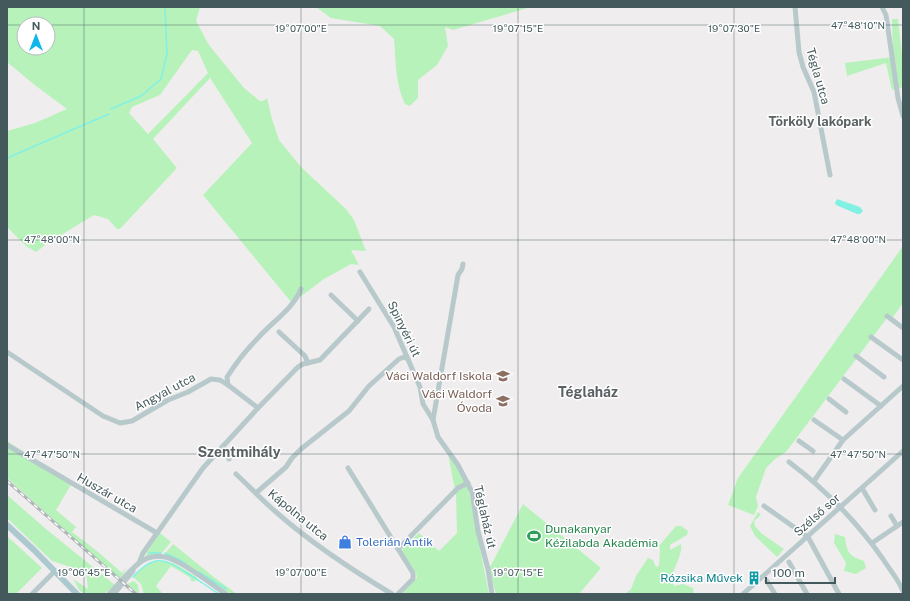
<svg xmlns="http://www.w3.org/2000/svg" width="910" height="601" viewBox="0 0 910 601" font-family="'Public Sans',sans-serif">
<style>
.green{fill:#b8f2bb;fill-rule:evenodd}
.water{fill:#82f1e4}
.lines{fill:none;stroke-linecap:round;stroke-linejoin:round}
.stream{stroke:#82f1e4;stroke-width:1.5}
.minor{stroke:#b8c9cc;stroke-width:5}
.major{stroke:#abc9cf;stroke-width:6}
.rail-casing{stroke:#afb6b8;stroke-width:3}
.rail{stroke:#fff;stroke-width:1.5;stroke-dasharray:4.5;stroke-linecap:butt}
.ticks{fill:none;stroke:#44595c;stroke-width:1;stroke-opacity:0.45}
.labels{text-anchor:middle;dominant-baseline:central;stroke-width:3;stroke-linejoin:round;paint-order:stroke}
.street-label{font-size:12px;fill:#44595c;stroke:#fff}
.education-label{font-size:12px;fill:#785e54;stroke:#fff;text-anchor:end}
.leisure-label{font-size:12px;fill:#27864d;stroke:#fff;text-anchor:start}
.shop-label{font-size:12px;fill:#366cbe;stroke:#fff;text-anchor:start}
.culture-label{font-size:12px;fill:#0d838f;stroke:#fff;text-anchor:end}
.neighbourhood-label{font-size:13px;font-weight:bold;fill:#5a6163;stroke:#fff}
.quarter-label{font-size:14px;font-weight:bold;fill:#5a6163;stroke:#fff}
.ticks-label{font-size:10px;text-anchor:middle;fill:#44595c;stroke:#fff;stroke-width:3;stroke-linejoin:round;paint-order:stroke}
</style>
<rect width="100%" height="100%" fill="#f0edee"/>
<g class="green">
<path d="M7,7H200L196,21L209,45L244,88L260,101H263L267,98L272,119L279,140L301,167L346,209L354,220L366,251L351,250L359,265L351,264L324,279L292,303L203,195L252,143L210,78L153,139L177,168L120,229H117L108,219L94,215L48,243L36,252L26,246L7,227V131L35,123L67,109L36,86L7,62ZM24,24H48V48H24ZM192,50L198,51L208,73L148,134L129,113L132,107L160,95Z"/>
<path d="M316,7H531L453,30L445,27L448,46L437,65L418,80V98L410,106L405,104C395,84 396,61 394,39L380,26L331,18Z"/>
<path d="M892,19H898L903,63V87L892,90L886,63L847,76L845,63L893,57Z"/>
<path d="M903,246V303L891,320L887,318L786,452L775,459L766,468L756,497L758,506L754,515L728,505L738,478Z"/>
<path d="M7,441L72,483L56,510L76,527L72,532L97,551L122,573L127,567L121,578L115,575L7,478Z"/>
<path d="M448,454L467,482L489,594H402L417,578L416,573L402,552L403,548L419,533L439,551L457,533L456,495Z"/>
<path d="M7,495L46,529L115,585L104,594H85L80,591L73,579L88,589L86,572L52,561L7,518Z"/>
<path d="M523,504L601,568L579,594H496L489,569Z"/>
<path d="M758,512L761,515L754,521L755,526L761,533L784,549L777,557L755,536L750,526Z"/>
<path d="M676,526H681L688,531L687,535L670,545V550L681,544C683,552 675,566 673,573C671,577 673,582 674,586L683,584L693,588L694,594H625L631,589L636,576L648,558L653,560L656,567L659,566L660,550L659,546Z"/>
<path d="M160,533L171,542L160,555L146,556L147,552Z"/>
<path d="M835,534L845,537C847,553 849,556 864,561L866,568L856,574L844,571L846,563L834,543Z"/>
<path d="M7,536L42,568L16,594H7Z"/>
<path d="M173,544L215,578L237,594H231L194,570L164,555Z"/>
<path d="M156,561L173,563L197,577L194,582L190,580L191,578L171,566L156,586L163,594H144L141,584L133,577L143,567Z"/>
<path d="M134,581L138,585L139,594L127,584Z"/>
</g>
<path class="water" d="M837,199L860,207L863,211L860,214H857L836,205L835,203Z"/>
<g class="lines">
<g class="stream">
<path d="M111,109L141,96L161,79L167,54L165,7"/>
<path d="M7,158L109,114"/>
<path d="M149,553H161"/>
<path d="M165,553L178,559L186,564"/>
<path d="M199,572L226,589"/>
<path d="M133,577C154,554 164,558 187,573C198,580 208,587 219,594"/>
</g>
<g class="minor">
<path d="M795,7L799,52L803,67L814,92L830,175"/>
<path d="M882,7L886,15L898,98L903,116"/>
<path d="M463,264L462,269L458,275L433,420L438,437L458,465L472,492L478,531L488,569L492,594"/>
<path d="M360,272L394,327L420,387L423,404L433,420"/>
<path d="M331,295L358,321"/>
<path d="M887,316L903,328"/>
<path d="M279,332L305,356L308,363"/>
<path d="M871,337L903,360"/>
<path d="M7,352L103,416L120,423L132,421L168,400L188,392L211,379L220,380L228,385L227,377C236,363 246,350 258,338C272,322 293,309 301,289"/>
<path d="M856,356L884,377"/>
<path d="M844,379L881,406"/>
<path d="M829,399L846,412"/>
<path d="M258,408L298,367L303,364L320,360L369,309"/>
<path d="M814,420L843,440"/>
<path d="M799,441L813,451"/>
<path d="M7,445L157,533"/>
<path d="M223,446L229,459"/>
<path d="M789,462C826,490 857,522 883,559C890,570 898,579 903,591"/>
<path d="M348,468L413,573V579L398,594"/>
<path d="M236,474C249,486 262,500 276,512C311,543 352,570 392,594"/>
<path d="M814,481L843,440L903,386"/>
<path d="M862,488L875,510"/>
<path d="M256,493L286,467L292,458L301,449L349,411L369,386L399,359L404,357L408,359"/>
<path d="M764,506L808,537L839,594"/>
<path d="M891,516L897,526"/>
<path d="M872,543L903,522"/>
<path d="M398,549L458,488L468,483"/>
<path d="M789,562L807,594"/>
<path d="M139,563L143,553L203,468L258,408L228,385"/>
<path d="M767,581L775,594"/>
<path d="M32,594L55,571"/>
<path d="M109,594C119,584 128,572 139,563C147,557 156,555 165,557C181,560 211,584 226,594"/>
<path d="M114,594L133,571"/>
<path d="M743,594L903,451"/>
</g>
<path class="major" d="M7,525L34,550L77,594"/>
<g class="rail-casing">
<path id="rail" d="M7,481L136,594"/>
</g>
<use href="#rail" class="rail"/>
</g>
<path class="ticks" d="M84,7V594M301,7V594M518,7V594M734,7V594M7,25H24M48,25H903M7,240H903M7,454H903"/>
<defs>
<g id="school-bare" transform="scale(1.08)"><path d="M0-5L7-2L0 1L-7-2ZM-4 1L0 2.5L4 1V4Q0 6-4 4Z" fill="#8d6e63" stroke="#fff" stroke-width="2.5" paint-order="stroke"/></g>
<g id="stadium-bare" transform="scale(1.08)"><path d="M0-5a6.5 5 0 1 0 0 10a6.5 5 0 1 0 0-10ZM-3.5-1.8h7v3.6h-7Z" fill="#2e9e5b" stroke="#fff" stroke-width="2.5" paint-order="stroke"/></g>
<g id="shop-bare" transform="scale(1.08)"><path d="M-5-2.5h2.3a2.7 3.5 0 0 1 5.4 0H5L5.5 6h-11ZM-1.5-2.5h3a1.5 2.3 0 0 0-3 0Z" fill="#3f7fe0" stroke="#fff" stroke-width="2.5" paint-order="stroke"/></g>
<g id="building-bare" transform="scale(1.08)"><path d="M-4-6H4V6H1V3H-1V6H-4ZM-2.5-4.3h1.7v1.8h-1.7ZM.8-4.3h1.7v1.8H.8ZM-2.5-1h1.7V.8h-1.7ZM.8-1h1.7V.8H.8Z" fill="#0f9aa8" stroke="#fff" stroke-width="2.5" paint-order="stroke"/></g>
</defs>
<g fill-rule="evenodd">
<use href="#school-bare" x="503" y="376"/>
<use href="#school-bare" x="503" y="401"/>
<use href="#stadium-bare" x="534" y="536"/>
<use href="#shop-bare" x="345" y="542"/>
<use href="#building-bare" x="754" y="578"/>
</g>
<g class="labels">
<g class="street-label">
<text transform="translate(818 76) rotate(74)">Tégla utca</text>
<text transform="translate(404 329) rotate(64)">Spinyéri út</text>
<text transform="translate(165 392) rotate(-28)">Angyal utca</text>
<text transform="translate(107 493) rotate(30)">Huszár utca</text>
<text transform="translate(298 515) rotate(39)">Kápolna utca</text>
<text transform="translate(817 515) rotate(-42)">Szélső sor</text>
<text transform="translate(485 517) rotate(77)">Téglaház út</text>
</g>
<g class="education-label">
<text x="492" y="376">Váci Waldorf Iskola</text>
<text x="492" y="394">Váci Waldorf<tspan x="492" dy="14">Óvoda</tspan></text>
</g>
<g class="leisure-label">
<text x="545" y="529">Dunakanyar<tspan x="545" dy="14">Kézilabda Akadémia</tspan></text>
</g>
<g class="shop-label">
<text x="356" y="542">Tolerián Antik</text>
</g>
<g class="culture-label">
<text x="743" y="578">Rózsika Művek</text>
</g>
<g class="neighbourhood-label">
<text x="820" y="121">Törköly lakópark</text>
</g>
<g class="quarter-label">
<text x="588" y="392">Téglaház</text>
<text x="239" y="452">Szentmihály</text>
</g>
</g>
<g class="ticks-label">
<text x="858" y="29">47°48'10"N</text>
<text x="301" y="32">19°07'00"E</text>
<text x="518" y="32">19°07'15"E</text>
<text x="734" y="32">19°07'30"E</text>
<text x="52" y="243">47°48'00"N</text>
<text x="858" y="243">47°48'00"N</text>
<text x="52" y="458">47°47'50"N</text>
<text x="858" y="458">47°47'50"N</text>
<text x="84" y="576">19°06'45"E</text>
<text x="301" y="576">19°07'00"E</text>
<text x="518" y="576">19°07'15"E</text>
</g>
<rect width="910" height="601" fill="none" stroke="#44595c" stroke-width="16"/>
<g transform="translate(36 36)"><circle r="19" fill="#ffffff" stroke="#b4bdbe"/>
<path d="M0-3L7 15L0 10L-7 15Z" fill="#0db7eb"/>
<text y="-6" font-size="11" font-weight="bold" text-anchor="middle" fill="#44595c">N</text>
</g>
<path d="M766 577v6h69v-6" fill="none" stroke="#44595c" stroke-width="2"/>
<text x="772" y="577" font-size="12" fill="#44595c" stroke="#ffffff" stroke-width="3" paint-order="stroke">100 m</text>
</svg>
